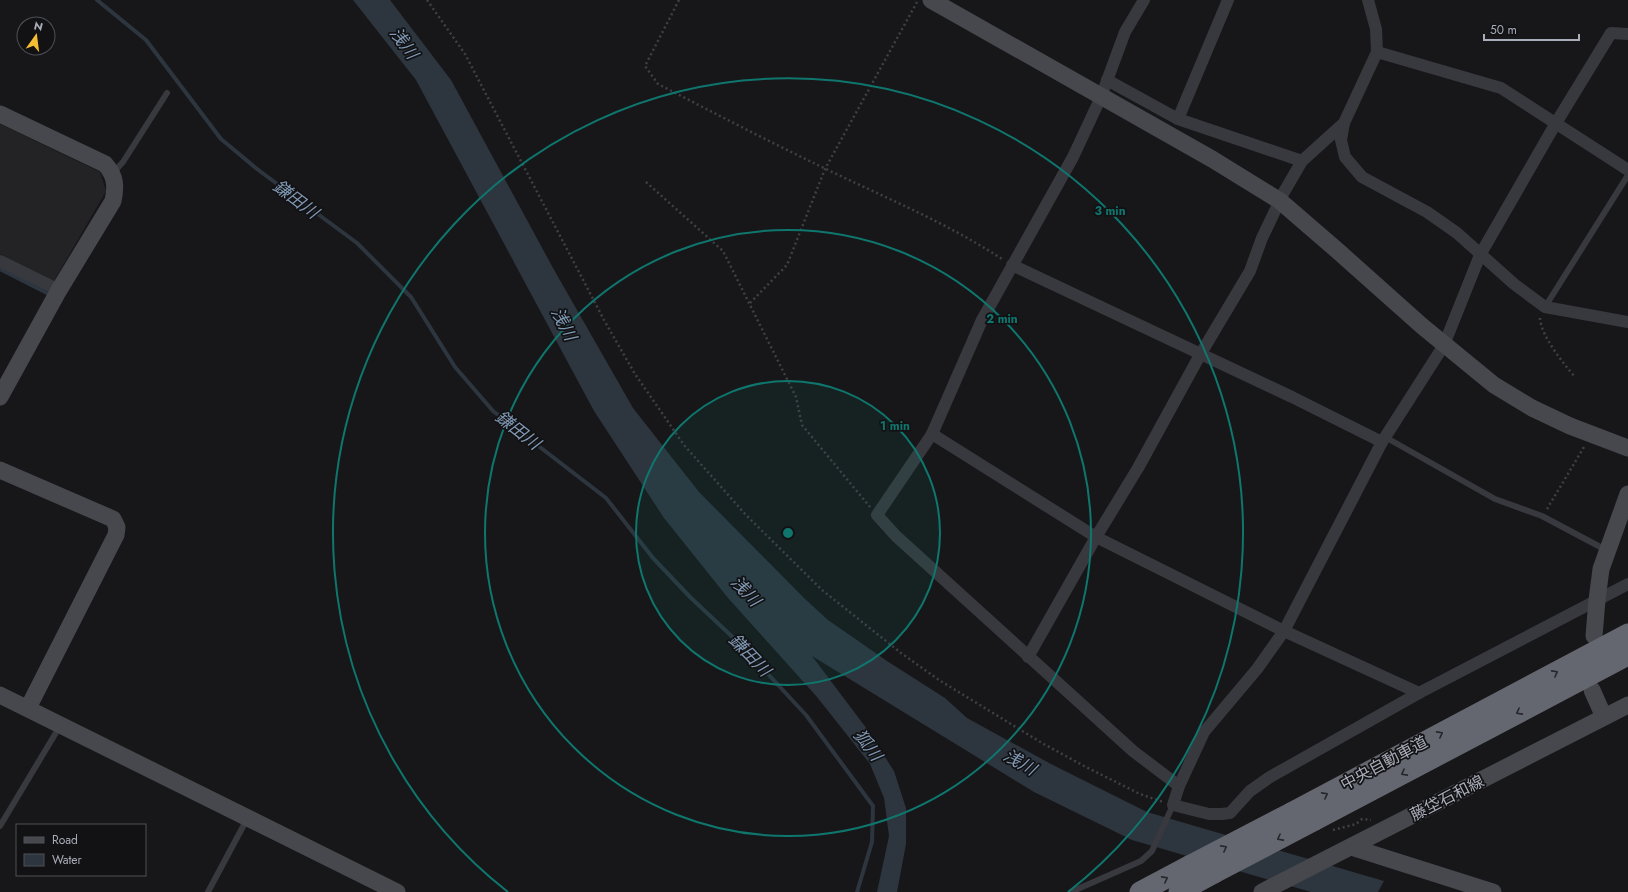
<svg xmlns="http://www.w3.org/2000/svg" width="1628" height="892" viewBox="0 0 1628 892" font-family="Jost,'Noto Sans JP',sans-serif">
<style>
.built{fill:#232326}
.water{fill:#2d353e}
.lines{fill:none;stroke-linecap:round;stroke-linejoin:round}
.stream{stroke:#2d353e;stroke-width:4}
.path{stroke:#3e4045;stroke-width:2.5;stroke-dasharray:2 3;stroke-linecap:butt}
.lane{stroke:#38393e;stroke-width:6}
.street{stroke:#38393e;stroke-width:12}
.secondary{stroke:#46484e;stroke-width:17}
.highway{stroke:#646770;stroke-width:21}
.highway-bridge{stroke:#646770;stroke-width:21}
.oneway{stroke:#26272b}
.ring{fill:none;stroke:#0f766e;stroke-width:2}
.labels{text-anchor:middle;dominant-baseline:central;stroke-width:3.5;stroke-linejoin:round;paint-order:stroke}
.street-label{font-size:16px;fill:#a9adb9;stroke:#121214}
.water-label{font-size:17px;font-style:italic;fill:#8099b5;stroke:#121214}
.centre{fill:#0f766e;stroke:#121214;stroke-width:2}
.ring-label{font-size:12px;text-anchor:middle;font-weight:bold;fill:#0f766e;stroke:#121214;stroke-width:3.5;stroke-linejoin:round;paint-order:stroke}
</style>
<rect width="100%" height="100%" fill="#171719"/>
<path class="built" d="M0,124L100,172L106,191L54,281L0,254Z"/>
<path class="water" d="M353,0H390L451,80L553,268L633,408L699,492L804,598L828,620L887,661L945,698L967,718L1051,764L1147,812L1384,881L1378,892H1311L1132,840L1034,792L812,656L867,729L894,771L906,808V844L897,892H877L889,836L884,798L870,764L817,697L728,598L664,518L594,411L416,80Z"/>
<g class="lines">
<g class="stream">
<path d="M97,0L146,40L221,139L257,169L357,243L411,297L455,367L493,411L606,498L653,558L690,597L741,645L806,715L873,806L872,842L857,892"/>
<path d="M0,269L49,294"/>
</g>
<g class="path">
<path d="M427,0L465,54L604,320L635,374L684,445L745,514L822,590L901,653L939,680L1042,743L1084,766L1140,794L1163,802"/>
<path d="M679,0L645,66L658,84C714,113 770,142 826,169C886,198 947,223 1002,259"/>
<path d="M646,182L723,251L796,397L802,425L870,507"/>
<path d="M750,303L787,265L825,169L917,2"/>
<path d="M1540,318C1541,336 1563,363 1575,377"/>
<path d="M1547,509L1584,447"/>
<path d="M1333,830L1356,824L1362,819L1371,820"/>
</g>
<g class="lane">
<path d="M113,173L123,162L167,93"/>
<path d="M1545,307L1628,175"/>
<path d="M1385,437L1495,499L1542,516L1606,550"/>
<path d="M0,826L60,726"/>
<path d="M208,892L247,819"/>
<path d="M1071,892L1141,861L1152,851L1173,805"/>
</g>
<g class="street">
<path d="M1144,0L1125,32L1101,97L1073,157L982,320L932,434L877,515L896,536L1133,751L1179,786"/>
<path d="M1368,0L1376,29L1377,52L1344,123L1341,140L1345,157L1362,177L1427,212L1457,233L1514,284L1545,307L1628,322"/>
<path d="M1628,34L1611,33L1556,123L1480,255L1444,345L1382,442L1284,631L1257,669L1204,732L1179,786L1173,805L1209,814H1222L1230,813L1250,791L1270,777L1419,693L1628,584"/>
<path d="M1377,52L1501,88L1628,170"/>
<path d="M1107,80L1178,119L1302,161"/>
<path d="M1178,119L1228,0"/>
<path d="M0,261L59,290"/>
<path d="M1012,265L1292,397L1382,442"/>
<path d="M932,434L1096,537L1284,631L1419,693"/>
<path d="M1028,657L1096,537L1138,468L1200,355L1250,271L1262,238L1284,192L1302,161L1344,123"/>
</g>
<g class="secondary">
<path d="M931,0L1212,159L1280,201L1339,252L1422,326L1494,385L1532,408L1570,426L1628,448"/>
<path d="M0,114L105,164C116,176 116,187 113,201L59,290L0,397"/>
<path d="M0,470L113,519L117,527L116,535L28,708"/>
<path d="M1594,636L1597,600L1601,569L1628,494"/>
<path d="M1592,690L1604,717"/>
<path d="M0,695L397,892"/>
<path d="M1351,847L1493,892"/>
<path d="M1262,892L1628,705"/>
</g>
<g class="highway">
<path d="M1291,813L1628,634"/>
<path d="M1315,820L1628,655"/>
<path d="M1140,892L1189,866"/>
<path d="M1179,892L1214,873"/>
</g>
<g class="highway-bridge">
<path d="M1189,866L1291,813"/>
<path d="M1214,873L1315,820"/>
</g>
</g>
<defs><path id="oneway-chevron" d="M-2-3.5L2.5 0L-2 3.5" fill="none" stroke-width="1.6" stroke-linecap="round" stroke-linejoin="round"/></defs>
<g class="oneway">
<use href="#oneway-chevron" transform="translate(1555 673) rotate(-28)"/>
<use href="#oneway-chevron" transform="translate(1519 712) rotate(152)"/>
<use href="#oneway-chevron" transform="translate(1440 734) rotate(-28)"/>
<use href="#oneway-chevron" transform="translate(1404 773) rotate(152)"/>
<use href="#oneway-chevron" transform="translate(1325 795) rotate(-28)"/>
<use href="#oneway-chevron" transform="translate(1280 838) rotate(152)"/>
<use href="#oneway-chevron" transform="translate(1224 848) rotate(-28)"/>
<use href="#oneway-chevron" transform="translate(1165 879) rotate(-28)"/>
</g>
<circle cx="788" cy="533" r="152" fill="#0f766e" fill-opacity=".12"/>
<g class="ring">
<circle cx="788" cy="533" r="152"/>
<circle cx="788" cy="533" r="303"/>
<path d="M508 892A455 455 0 1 1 1068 892"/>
</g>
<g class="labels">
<g class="street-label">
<text transform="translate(1384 763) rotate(-28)">中央自動車道</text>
<text transform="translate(1447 798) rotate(-27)">藤垈石和線</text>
</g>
<g class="water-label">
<text transform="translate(404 43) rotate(54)">浅川</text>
<text transform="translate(296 199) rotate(37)">鎌田川</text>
<text transform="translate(564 324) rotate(63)">浅川</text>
<text transform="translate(518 430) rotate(38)">鎌田川</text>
<text transform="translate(746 591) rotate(47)">浅川</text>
<text transform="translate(750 655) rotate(46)">鎌田川</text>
<text transform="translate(868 745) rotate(53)">狐川</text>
<text transform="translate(1020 762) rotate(30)">浅川</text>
</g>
</g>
<circle cx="788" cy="533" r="6" class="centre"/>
<g class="ring-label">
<text x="1110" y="215">3 min</text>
<text x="1002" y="323">2 min</text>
<text x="895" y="430">1 min</text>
</g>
<rect x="16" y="824" width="130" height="52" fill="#121214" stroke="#4e5056"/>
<rect x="24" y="837" width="20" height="6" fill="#46484e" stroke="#4e5056"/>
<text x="52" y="844" font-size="12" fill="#a9adb9">Road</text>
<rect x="24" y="854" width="20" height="12" fill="#2d353e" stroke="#4e5056"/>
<text x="52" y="864" font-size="12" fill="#a9adb9">Water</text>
<g transform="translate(36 36) rotate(14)"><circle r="19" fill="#121214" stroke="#4e5056"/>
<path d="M0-3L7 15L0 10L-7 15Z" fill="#f4be34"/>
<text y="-6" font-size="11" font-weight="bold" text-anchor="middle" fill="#a9adb9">N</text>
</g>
<path d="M1484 34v6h95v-6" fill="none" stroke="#a9adb9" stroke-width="2"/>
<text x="1490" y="34" font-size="12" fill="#a9adb9" stroke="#121214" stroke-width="3" paint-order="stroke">50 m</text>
</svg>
